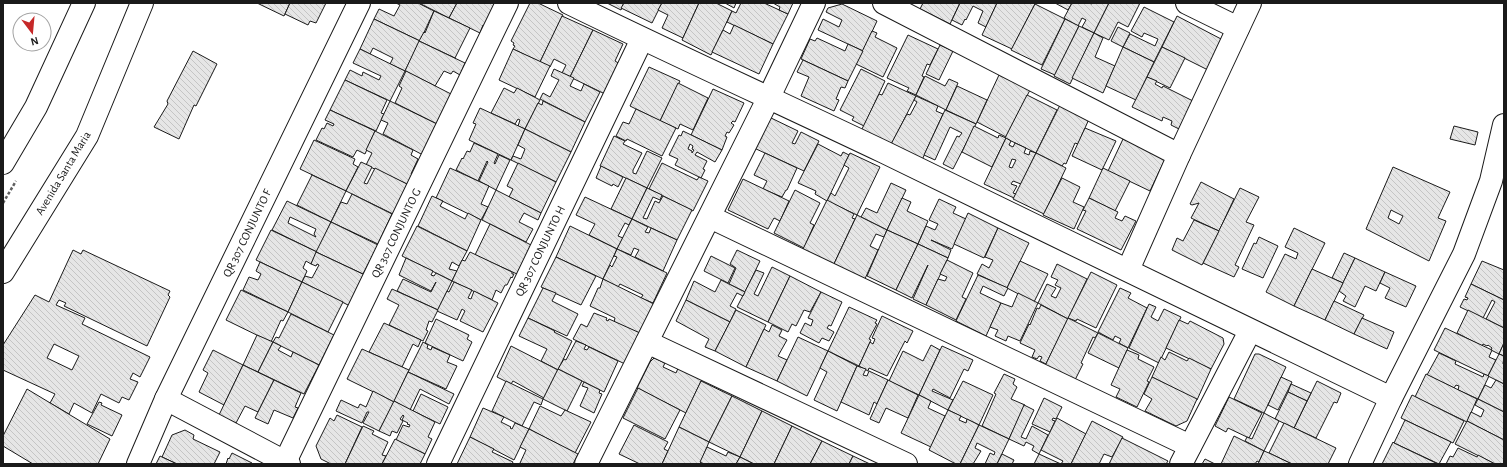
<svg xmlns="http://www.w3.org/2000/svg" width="1507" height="467" viewBox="0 0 1507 467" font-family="'Alegreya Sans',sans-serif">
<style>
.building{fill:url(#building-back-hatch);stroke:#1a1a1a;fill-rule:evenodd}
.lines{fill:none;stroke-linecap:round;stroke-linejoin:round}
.minor-casing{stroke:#1a1a1a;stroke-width:24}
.major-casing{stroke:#1a1a1a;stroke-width:24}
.path{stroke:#5f5f5f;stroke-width:2.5;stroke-dasharray:3 2;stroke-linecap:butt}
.minor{stroke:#fff;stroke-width:22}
.major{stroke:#fff;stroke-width:22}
.labels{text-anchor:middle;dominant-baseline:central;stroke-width:3;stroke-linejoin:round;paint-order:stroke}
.street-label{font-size:12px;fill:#1a1a1a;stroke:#fff}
</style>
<defs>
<pattern id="building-back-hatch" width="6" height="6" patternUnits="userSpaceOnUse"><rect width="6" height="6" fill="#e6e6e6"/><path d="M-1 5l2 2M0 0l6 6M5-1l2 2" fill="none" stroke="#c5c5c5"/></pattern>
</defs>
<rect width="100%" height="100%" fill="#fff"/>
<g class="building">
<path d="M257,3H290L284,16Z"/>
<path d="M290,3H326L316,23L310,21L308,25L285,14Z"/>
<path d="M396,3H418L434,11L420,41L374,19L379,9L394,16L400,5Z"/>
<path d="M419,3H457L449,18Z"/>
<path d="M457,3H496L485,26L483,25L480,33L449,18Z"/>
<path d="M530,3H538L563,15L540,62L513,49L515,46L513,45L514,43L511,41Z"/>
<path d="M607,3H624L621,10Z"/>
<path d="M624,3H662L652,23L621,8Z"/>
<path d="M662,3H699L683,38L662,28L668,15L658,10Z"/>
<path d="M699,3H716L732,11L711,55L682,40Z"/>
<path d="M725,3H736L734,8Z"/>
<path d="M741,3H764L788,14L773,44L727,22L732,11L736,13Z"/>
<path d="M773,3H793L788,14L779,10L780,7Z"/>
<path d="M923,3H960L950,24L920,9Z"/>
<path d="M960,3H997L986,27L978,23L983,11L973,6L966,20L965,19L962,25L952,20Z"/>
<path d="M997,3H1032L1035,4L1012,49L982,35Z"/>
<path d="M1055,3H1072L1068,10Z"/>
<path d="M1072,3H1089L1092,4L1093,3H1109L1094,33L1082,27L1086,20L1082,18L1078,26L1064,18Z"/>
<path d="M1109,3H1140L1128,27L1118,22L1109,40L1094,33Z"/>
<path d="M842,4L877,21L863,51L818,30L823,19L839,27L842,20L826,12L828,8Z"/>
<path d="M1035,4L1065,19L1042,65L1011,50Z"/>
<path d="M1144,7L1174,22L1154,62L1123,47L1130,34L1155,46L1158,39L1144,33L1142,37L1131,31Z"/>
<path d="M434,11L470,28L455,58L419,41L424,32L425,33Z"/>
<path d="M562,16L593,30L570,77L562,73L566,65L554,59L550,67L540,62Z"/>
<path d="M1177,16L1223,40L1208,70L1162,47Z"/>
<path d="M374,19L420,41L405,71L390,64L393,58L373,48L370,54L360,49Z"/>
<path d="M1065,19L1079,26L1055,75L1041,69Z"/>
<path d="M734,25L773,44L759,74L712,52L723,30L730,34Z"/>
<path d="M1079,26L1094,33L1070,84L1054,76Z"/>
<path d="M1118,27L1130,33L1123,47L1111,41Z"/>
<path d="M593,30L623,44L615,61L620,64L605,94L570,77Z"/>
<path d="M872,31L877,33L875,37L897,48L883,77L856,64Z"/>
<path d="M1094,33L1103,38L1095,57L1115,66L1103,93L1072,78Z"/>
<path d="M908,35L938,49L930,65L927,64L922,76L924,77L916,95L907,91L909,88L887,78Z"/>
<path d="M817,38L845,51L848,44L863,51L848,81L801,59L810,39L815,41Z"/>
<path d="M419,41L465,63L460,75L453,71L451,74L444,71L435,86L405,71Z"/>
<path d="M940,45L953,51L939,80L926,74Z"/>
<path d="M1123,47L1154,62L1136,100L1106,86Z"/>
<path d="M1162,47L1185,58L1170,88L1147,77Z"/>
<path d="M360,49L405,71L390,101L345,80L350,70L362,76L363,72L379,80L381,76L353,63Z"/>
<path d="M513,49L550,66L535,97L499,80Z"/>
<path d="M193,51L217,64L196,106L194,105L179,139L154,127L168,104L167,101Z"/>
<path d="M803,60L848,81L845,88L841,87L836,99L839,100L834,111L801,96L809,77L797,72Z"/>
<path d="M649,67L680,81L660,121L630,106Z"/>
<path d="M554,69L574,78L570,86L581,91L584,84L600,92L585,122L540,99L543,93L550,97L559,80L551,76Z"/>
<path d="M861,69L885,81L864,126L852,120L854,117L840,110Z"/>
<path d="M406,71L451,94L437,124L395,103L402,88L399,86Z"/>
<path d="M999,75L1030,90L1006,137L977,122Z"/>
<path d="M925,76L945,86L949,79L958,83L946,110L916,95Z"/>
<path d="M1147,77L1157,81L1155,84L1162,88L1163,86L1193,101L1179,129L1171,125L1172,121L1163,117L1162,121L1132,107Z"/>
<path d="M345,80L387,100L381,113L384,114L376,131L330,110Z"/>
<path d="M678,83L708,98L693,130L680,124L678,129L660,121Z"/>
<path d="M888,83L916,96L891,145L861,131L879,94L882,95Z"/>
<path d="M957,86L987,100L976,124L946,110Z"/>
<path d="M504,88L514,93L517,88L540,100L525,129L518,126L520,120L518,119L515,124L491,113Z"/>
<path d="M713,89L744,103L735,122L733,121L731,123L734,125L729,133L727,132L725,136L727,137L722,150L691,135Z"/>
<path d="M1027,95L1057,110L1036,153L1005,138Z"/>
<path d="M916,96L938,106L936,111L943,114L922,160L890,146L907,114L910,115L917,102L914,100Z"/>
<path d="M390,101L437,124L423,155L383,134L388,123L381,120Z"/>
<path d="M543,101L585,122L571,152L525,129L538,103L542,105Z"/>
<path d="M1060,105L1089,119L1078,144L1075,143L1066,164L1064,163L1062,166L1036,153Z"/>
<path d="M480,108L525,129L511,160L469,140L476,124L473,123Z"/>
<path d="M636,109L676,128L662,156L627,139L626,141L616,136L623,122L629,124Z"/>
<path d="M330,110L375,131L365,154L357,150L353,157L316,140L322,128L324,129L327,123L333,126L334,124L325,120Z"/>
<path d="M945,110L976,124L953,169L943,164L957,136L959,137L962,133L950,127L935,160L924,155Z"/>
<path d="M769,117L798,131L792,143L795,144L801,132L819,141L804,171L754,148Z"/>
<path d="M974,126L998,138L999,135L1006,138L992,167L962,152Z"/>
<path d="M1454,126L1478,132L1475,145L1450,139Z"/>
<path d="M1085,128L1116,141L1102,170L1072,156Z"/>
<path d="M525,129L571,152L556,182L511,160L513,156L521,159L525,149L518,145Z"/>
<path d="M375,131L413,150L411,155L418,159L411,174L414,175L409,185L366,165L372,153L366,150Z"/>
<path d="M683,131L722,150L715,162L697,152L695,155L707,161L703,169L705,170L701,178L675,165L678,159L669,155L679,135L681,136ZM690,144L693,146L692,149L694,150L692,153V151L688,149Z"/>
<path d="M614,136L625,141L623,144L642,153L633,170V173L636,174L647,151L662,158L647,188L600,166Z"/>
<path d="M1006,138L1011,141L1009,145L1013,147L1015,143L1026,148L1024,153L1029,155L1030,151L1036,153L1021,184L1013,181L1011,184L1017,186L1013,193L1016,194L1014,198L984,184ZM1012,159L1016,160L1012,168L1009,167Z"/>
<path d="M1123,139L1166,157L1150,191L1108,171Z"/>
<path d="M314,140L355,159L353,164L358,167L346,191L300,169Z"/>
<path d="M474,143L498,154L494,163L495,164L499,155L510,160L496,190L479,181L485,168L488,162L487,161L478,181L456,170L462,158L463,159L467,151L470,152Z"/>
<path d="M818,144L841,156L843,152L849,155L827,201L815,194L816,191L798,183Z"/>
<path d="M765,153L797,168L787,190H786L782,197L763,189L767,181L754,175Z"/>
<path d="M850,153L880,167L857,215L827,201L831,193L835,196L849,168L844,165Z"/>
<path d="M1036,153L1066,168L1044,214L1013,199Z"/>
<path d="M361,162L372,167L364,183L367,184L375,168L409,185L395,215L346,191Z"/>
<path d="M518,163L556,182L541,213L509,197L513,189L507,186Z"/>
<path d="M662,163L697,180L699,177L708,181L693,211L649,189Z"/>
<path d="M601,166L623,177L618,187L613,184L612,186L596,178Z"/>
<path d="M1393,167L1450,192L1438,218L1446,221L1429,261L1366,229ZM1391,210L1403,216L1399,224L1388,218Z"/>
<path d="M450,168L489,186L481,204L488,207L481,220L436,198Z"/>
<path d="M1103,168L1130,181L1115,211L1089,198Z"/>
<path d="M312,175L346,191L331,222L297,205Z"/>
<path d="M626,178L647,188L632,219L611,209Z"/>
<path d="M1062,178L1080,187L1073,202L1084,207L1074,229L1043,215Z"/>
<path d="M743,179L789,201L780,221L774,218L768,229L728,210Z"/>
<path d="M1201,182L1234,199L1219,231L1191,218L1199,203L1192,205L1190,204Z"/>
<path d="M891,183L906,190L887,230L861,217L866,208L877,213Z"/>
<path d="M647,188L662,195L660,200L653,197L643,218L647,219L655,201L659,203L663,196L692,210L677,240L632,219Z"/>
<path d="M1240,188L1259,197L1246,222L1254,225L1235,265L1239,267L1234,277L1203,263Z"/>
<path d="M496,190L541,213L538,220L524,213L519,222L533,229L526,242L482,220Z"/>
<path d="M795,190L820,203L810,223L814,225L804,248L774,233Z"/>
<path d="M352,194L392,214L378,244L331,222L341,202L347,204Z"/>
<path d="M432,196L443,201L440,206L465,219L468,213L481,220L467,251L418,226Z"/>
<path d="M585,197L632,219L629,225L625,223L618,236L623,238L617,249L589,235L595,224L576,215Z"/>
<path d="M902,198L911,202L907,211L928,221L918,244L887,230Z"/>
<path d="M1089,198L1118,212L1115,218L1122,221L1125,216L1136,221L1121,250L1077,229L1086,211L1083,210Z"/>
<path d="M939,199L956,207L953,213L966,219L952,249L931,240L951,250L948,258L918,244L926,226L935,230L938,224L929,220Z"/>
<path d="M827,200L854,214L852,218L855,219L833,266L802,251Z"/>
<path d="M287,201L331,222L317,252L272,230ZM290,217L316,229L314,234L316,237L288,223Z"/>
<path d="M968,213L998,228L984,258L954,244Z"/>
<path d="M857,215L887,230L884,237L876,234L870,246L878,250L864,281L833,266Z"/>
<path d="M632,219L648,227L645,232L649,233L651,228L677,240L663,271L635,257L639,250L634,248L631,255L617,249Z"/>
<path d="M1194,220L1219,231L1202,265L1172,250L1177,238L1183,241Z"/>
<path d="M331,222L378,245L363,274L316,252Z"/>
<path d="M490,224L531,245L517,274L475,255Z"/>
<path d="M417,226L467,251L459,266L452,262L449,269L457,271L452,281L402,256Z"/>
<path d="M570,226L617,249L603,279L556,257Z"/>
<path d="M998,228L1029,243L1007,288L977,274L982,264L989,268L993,260L985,257Z"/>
<path d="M1294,228L1325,243L1294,306L1266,292L1285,254L1296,259L1298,253L1285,247Z"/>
<path d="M271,230L317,252L311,264L306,261L303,268L307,271L302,282L256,260Z"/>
<path d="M887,230L918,244L896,290L867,276Z"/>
<path d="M1259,237L1278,246L1263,278L1242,269L1254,243L1256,244Z"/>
<path d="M918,244L948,258L926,305L913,299L928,265L912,298L896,290Z"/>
<path d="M617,249L667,273L653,303L641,298L643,295L620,284L618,287L603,279L610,265L612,267L617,257L614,256Z"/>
<path d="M73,250L81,254L83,250L170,291L168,295L170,297L147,346L64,306L66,303L59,300L56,305L85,318L82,324L150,357L140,377L133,373L130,379L138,382L129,400L122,397L119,403L101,394L92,413L74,403L69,414L50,403L55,394L3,370V345L35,295L49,302ZM54,344L79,356L72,370L47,358Z"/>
<path d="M737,250L760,261L745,292L729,284L736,268L730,264Z"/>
<path d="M316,252L367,276L352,307L302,282L305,276L312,278L319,265L317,264L316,266L311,264Z"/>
<path d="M470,252L512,272V274H514L512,278L511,277L507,285H505L501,293L496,290L492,300L452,281L462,260L465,261Z"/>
<path d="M1344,253L1355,258L1343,283L1332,278Z"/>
<path d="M711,256L735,268L728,283L704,271Z"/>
<path d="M556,257L596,276L581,305L541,287Z"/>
<path d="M406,258L433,271L431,275L434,276L436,273L452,281L438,310L397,291L403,279L431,292L436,282L431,291L399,275Z"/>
<path d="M1355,258L1385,272L1376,291L1365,286L1355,307L1343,301L1346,296L1339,291Z"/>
<path d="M947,260L973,273L962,297L966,299L956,320L926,305L938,279L945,281L947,277L940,274Z"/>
<path d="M1020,261L1048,274L1034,302L1007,288Z"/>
<path d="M1482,261L1504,270V300L1471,284Z"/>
<path d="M260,262L302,282L288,312L243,290L249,277L258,280L261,274L256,271Z"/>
<path d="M1057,264L1087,279L1068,319L1038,303L1047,284L1056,288L1051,296L1056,298L1061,288L1055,285L1058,280L1051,277Z"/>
<path d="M772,267L790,276L768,322L737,307L756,270L764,273L754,294L758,296Z"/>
<path d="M1312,269L1343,283L1325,320L1294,306Z"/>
<path d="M1091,272L1117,285L1096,328L1077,319L1076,321L1068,318Z"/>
<path d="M1385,272L1416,286L1406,307L1385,298L1390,288L1380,283Z"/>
<path d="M978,275L1008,288L1004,296L983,286L980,293L1001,303L986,336L956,321Z"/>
<path d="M790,276L821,292L810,312L804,310L796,326L792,324L788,332L768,322Z"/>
<path d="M603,279L654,304L639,333L614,322L615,318L590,306L598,288H600Z"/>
<path d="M721,280L745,292L743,296L737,293L730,306L736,309L730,322L686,300L694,281L715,292Z"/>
<path d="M302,282L343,302L328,332L288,312Z"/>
<path d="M454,282L472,290L468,298L471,299L474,291L498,303L483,332L460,321L465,311L462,309L457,320L437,311L447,291L449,292Z"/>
<path d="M1471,284L1504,300V328L1486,319L1495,302L1492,300L1483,318L1460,307L1464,299L1467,300L1468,298L1465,297Z"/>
<path d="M543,288L556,293L552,301L578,314L567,336L528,318Z"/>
<path d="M1120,288L1131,293L1128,298L1147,308L1128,348L1119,343L1121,339L1115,336L1113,340L1098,332Z"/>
<path d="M392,289L438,310L432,322L429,321L426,330L428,331L423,341L389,325L399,305L387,299Z"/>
<path d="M241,290L288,312L283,321L281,320L271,342L226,320Z"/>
<path d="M821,292L842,302L831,326L829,325L827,328L834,332L829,341L822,338L819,343L800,333L805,323L811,326L813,320L808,318Z"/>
<path d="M1018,293L1038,303L1020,341L1008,336L1006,341L995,336L998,330L990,327L1001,303L1012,307Z"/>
<path d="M686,300L730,322L715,351L705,347L709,339L676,321Z"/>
<path d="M1334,301L1364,315L1354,334L1325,320Z"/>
<path d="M1149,304L1156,307L1151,317L1158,321L1164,309L1181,317L1159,363L1129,348Z"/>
<path d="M1041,305L1068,319L1046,364L1040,361L1042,357L1039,356L1037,359L1032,357L1035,350L1020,343L1029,324L1030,325L1037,308L1039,309Z"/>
<path d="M849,307L877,320L875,323L877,324L869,339L871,340L859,366L828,351Z"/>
<path d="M736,310L766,325L746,367L715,351Z"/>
<path d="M1468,310L1504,328V343L1499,354L1491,350L1492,348L1488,345L1487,346L1483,344L1482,346L1457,333Z"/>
<path d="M594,313L607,318L606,320L608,321L609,319L640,333L625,364L573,339L581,324L587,327Z"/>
<path d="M291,314L334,335L319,365L273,342L276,337L279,338Z"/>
<path d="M882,316L913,331L907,343L905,341L887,376L869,368L868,371L859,366L870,342L873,344L875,339L872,338Z"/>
<path d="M528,318L555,331L554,332L572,341L558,370L541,361L547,349L519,336Z"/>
<path d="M1068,318L1098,333L1095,338L1093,337L1081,363L1083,364L1074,382L1044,368Z"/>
<path d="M1362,318L1394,332L1387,349L1354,334Z"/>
<path d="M436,319L469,335L467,339L472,342L463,361L425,343Z"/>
<path d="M1179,320L1188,324L1190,321L1223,338L1224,344L1211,369L1166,348Z"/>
<path d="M384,323L421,340L418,347L413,344L402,367L369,352Z"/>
<path d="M772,325L782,330L779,336L787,340L778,356L787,360L777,381L746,367L764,329L769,332Z"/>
<path d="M1445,328L1492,350L1489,357L1496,360L1488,376L1434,350Z"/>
<path d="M1098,333L1128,348L1119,368L1088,353Z"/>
<path d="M257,335L273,342L258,372L243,365Z"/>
<path d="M798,337L828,351L807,396L777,381Z"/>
<path d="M576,341L586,345L584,349L587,350L589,347L618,361L604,392L558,369L564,359L566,360Z"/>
<path d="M273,342L281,346L278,350L291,357L293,352L319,365L304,394L258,372Z"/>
<path d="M423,342L428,345L427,348L431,350L432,347L450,355L447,362L457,366L446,389L408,372Z"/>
<path d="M1504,343V356L1499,354Z"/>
<path d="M931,345L940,350L919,395L889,381L903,351L923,361Z"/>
<path d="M511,346L558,370L544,398L513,381L511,384L497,377Z"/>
<path d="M942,346L973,360L968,371L964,369L950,398L933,389L932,391L953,400L948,410L919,395Z"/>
<path d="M362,349L409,370L394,402L347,379Z"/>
<path d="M213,350L243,365L224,405L199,392L208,373L203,370Z"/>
<path d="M1127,350L1139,355L1138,359L1154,367L1147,381L1149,382L1137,407L1116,397L1120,389L1111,385Z"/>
<path d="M828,351L857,366L837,411L814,400L827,372L820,368Z"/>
<path d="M1169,352L1187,361L1189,358L1211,369L1197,400L1152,377L1161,357L1165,360Z"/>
<path d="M1439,353L1456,361L1455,364L1483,377L1484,374L1489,376L1478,399L1458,390L1459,386L1456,385L1454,388L1427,375Z"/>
<path d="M1255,354H1259L1286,367L1264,413L1234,399Z"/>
<path d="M1499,354L1504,356L1503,364L1504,365V384L1488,376Z"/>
<path d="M654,358L665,363L663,367L676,373L679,366L703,377L686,413L637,388L650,362Z"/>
<path d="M243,365L274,380L258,412L245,406L236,423L219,415Z"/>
<path d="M857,366L866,369L863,375L867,376L869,371L888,380L877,404L874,402L869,415L841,402Z"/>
<path d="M558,369L582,381L567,411L543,399Z"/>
<path d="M408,372L454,394L449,404L420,389L410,410L394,401Z"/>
<path d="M1004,374L1015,379L1013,384L1017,387L1011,399L1025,405L1009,439L982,426L996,394L994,393Z"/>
<path d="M1426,374L1477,399L1467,422L1415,397Z"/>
<path d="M1152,377L1197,399L1187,421L1176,426L1145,411L1152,399L1144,394Z"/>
<path d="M1281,377L1292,382L1278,410L1268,405Z"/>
<path d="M274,380L301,393L295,407L298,408L293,418L274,410L268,424L255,418Z"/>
<path d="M888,380L918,395L908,418L886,408L879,423L870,419Z"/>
<path d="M1496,380L1504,384V412L1478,399L1485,385L1491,388Z"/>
<path d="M506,381L543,399L541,405L534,402L522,426L492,411Z"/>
<path d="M701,381L732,396L709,442L679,427Z"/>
<path d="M963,381L993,395L979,425L948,410Z"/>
<path d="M1317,381L1341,393L1337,403L1334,402L1316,438L1294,428Z"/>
<path d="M584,382L600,390L599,393L602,394L594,413L580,406L588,388L582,386Z"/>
<path d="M1291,384L1311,393L1307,401L1288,392Z"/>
<path d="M638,388L680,410L665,439L623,418Z"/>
<path d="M27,389L110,439L98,464H33L3,446V436Z"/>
<path d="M373,391L394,402L379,431L363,423L369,412H367L362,423L336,411L341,400L358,408L360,404L366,407Z"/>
<path d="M1288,392L1307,401L1294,428L1275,419Z"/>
<path d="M421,394L448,407L440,424L413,411Z"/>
<path d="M919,395L931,401L928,408L945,416L931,447L901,433Z"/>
<path d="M1412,395L1464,421L1453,443L1401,418Z"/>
<path d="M732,396L762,411L740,457L709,442Z"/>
<path d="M1229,397L1262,413L1249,438L1228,428L1226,432L1215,426Z"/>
<path d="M1044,398L1062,407L1056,419L1053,418L1052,420L1055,421L1050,432L1032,424Z"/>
<path d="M1478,399L1504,412V440L1467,421L1471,412L1481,417L1484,410L1475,405Z"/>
<path d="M394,401L435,422L428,437L432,439L425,454L396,440L403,425L409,427L410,425L407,424L408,423L402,420L404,416L403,415L400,419L403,421L397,433L392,431L390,436L379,431Z"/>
<path d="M99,402L102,403L101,405L122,415L112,436L87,424Z"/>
<path d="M1024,405L1034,410L1021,437L1026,439L1032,426L1048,435L1039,454L1032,450L1034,446L1026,442L1024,446L1009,439Z"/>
<path d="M540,406L561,416L565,410L591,422L575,453L529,429Z"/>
<path d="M483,408L504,417L501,422L511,427L510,428L512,429L515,423L529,429L514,460L470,437Z"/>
<path d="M948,410L961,416L959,420L966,423L967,419L979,425L960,464H956L929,450Z"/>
<path d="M762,411L792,426L774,464H754L740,457Z"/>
<path d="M1264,413L1279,421L1264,451L1245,441L1247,437L1252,439Z"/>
<path d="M337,415L362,427L345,464H331L321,459L316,446L330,418L334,421Z"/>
<path d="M1057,418L1086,434L1071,464H1061L1063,461L1041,450Z"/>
<path d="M1405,420L1451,442L1439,464L1394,443Z"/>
<path d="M1092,421L1123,437L1112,457L1104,454L1099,464H1071Z"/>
<path d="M1467,421L1504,440V464H1495L1455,444Z"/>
<path d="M1284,423L1336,448L1328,464H1292L1269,453Z"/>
<path d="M634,425L668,442L664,449L668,451L662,464H640L619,454Z"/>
<path d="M979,425L1009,439L997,464H985L990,453L994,455L995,452L977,443L975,448L981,451L973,464H960Z"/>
<path d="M363,426L374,431L372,434L388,442L382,455L386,456L382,464H345Z"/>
<path d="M792,426L822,441L810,464H774Z"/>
<path d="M679,427L709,442L700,464H662Z"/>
<path d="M529,429L578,454L573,464H523L520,463L526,450L520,447Z"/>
<path d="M185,430L194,435L193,439L220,452L214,464H177L162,457L172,435Z"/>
<path d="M1234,436L1264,451L1259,462L1257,461L1255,464H1221Z"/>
<path d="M470,437L494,449L492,452L513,462L512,464H457Z"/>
<path d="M1122,438L1168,461L1166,464H1109Z"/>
<path d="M395,439L425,454L420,464H382Z"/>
<path d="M822,441L853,456L849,464H810Z"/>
<path d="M1393,442L1394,443L1438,464H1382Z"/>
<path d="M707,447L726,456L728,452L740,457L736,464H704L700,462Z"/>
<path d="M1458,448L1477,457L1478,455L1495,464H1446L1450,456L1453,457Z"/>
<path d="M1264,451L1269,453L1292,464H1258Z"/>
<path d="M232,453L252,463L251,464H226L228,458L229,459Z"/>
<path d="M1002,454L1014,460L1012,464H997Z"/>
<path d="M1039,454L1052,460L1061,464H1034Z"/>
<path d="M160,456L162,457L177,464H156Z"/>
<path d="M853,456L870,464H849Z"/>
<path d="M740,457L754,464H736Z"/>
<path d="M1205,459L1215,464H1202Z"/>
</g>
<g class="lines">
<g class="minor-casing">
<g id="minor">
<path d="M569,3C673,54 779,102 884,152C1053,234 1221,317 1391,398"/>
<path d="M884,3L1179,155"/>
<path d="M1187,3L1238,28"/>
<path d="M710,217L1190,446"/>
<path d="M1128,270L1179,155L1250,3"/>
<path d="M647,342L906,464"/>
<path d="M166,399L289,464"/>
<path d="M285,462L507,3"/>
<path d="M138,464L166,399L359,3"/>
<path d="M438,464L642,39"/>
<path d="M586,464L769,97L814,3"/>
<path d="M1181,464L1250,331"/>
<path d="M1360,464L1391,398L1464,254L1491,181L1504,125"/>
</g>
</g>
<g class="major-casing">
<g id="major">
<path d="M3,163L36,107L84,3"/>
<path d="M3,272L87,136L142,3"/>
</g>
</g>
<path class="path" d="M3,203L16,181"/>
<use href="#minor" class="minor"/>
<use href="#major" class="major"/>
</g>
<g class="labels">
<g class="street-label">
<text transform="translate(63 173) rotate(-59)">Avenida Santa Maria</text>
<text transform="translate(247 233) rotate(-64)">QR 307 CONJUNTO F</text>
<text transform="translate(396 233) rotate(-64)">QR 307 CONJUNTO G</text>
<text transform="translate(540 251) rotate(-64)">QR 307 CONJUNTO H</text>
</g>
</g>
<rect width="1507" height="467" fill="none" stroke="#1a1a1a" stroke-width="8"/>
<g transform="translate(32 32) rotate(164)"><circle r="19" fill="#ffffff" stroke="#a3a3a3"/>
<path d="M0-3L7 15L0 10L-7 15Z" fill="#c62828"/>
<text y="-6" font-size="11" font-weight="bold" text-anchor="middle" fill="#1a1a1a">N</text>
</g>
</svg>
